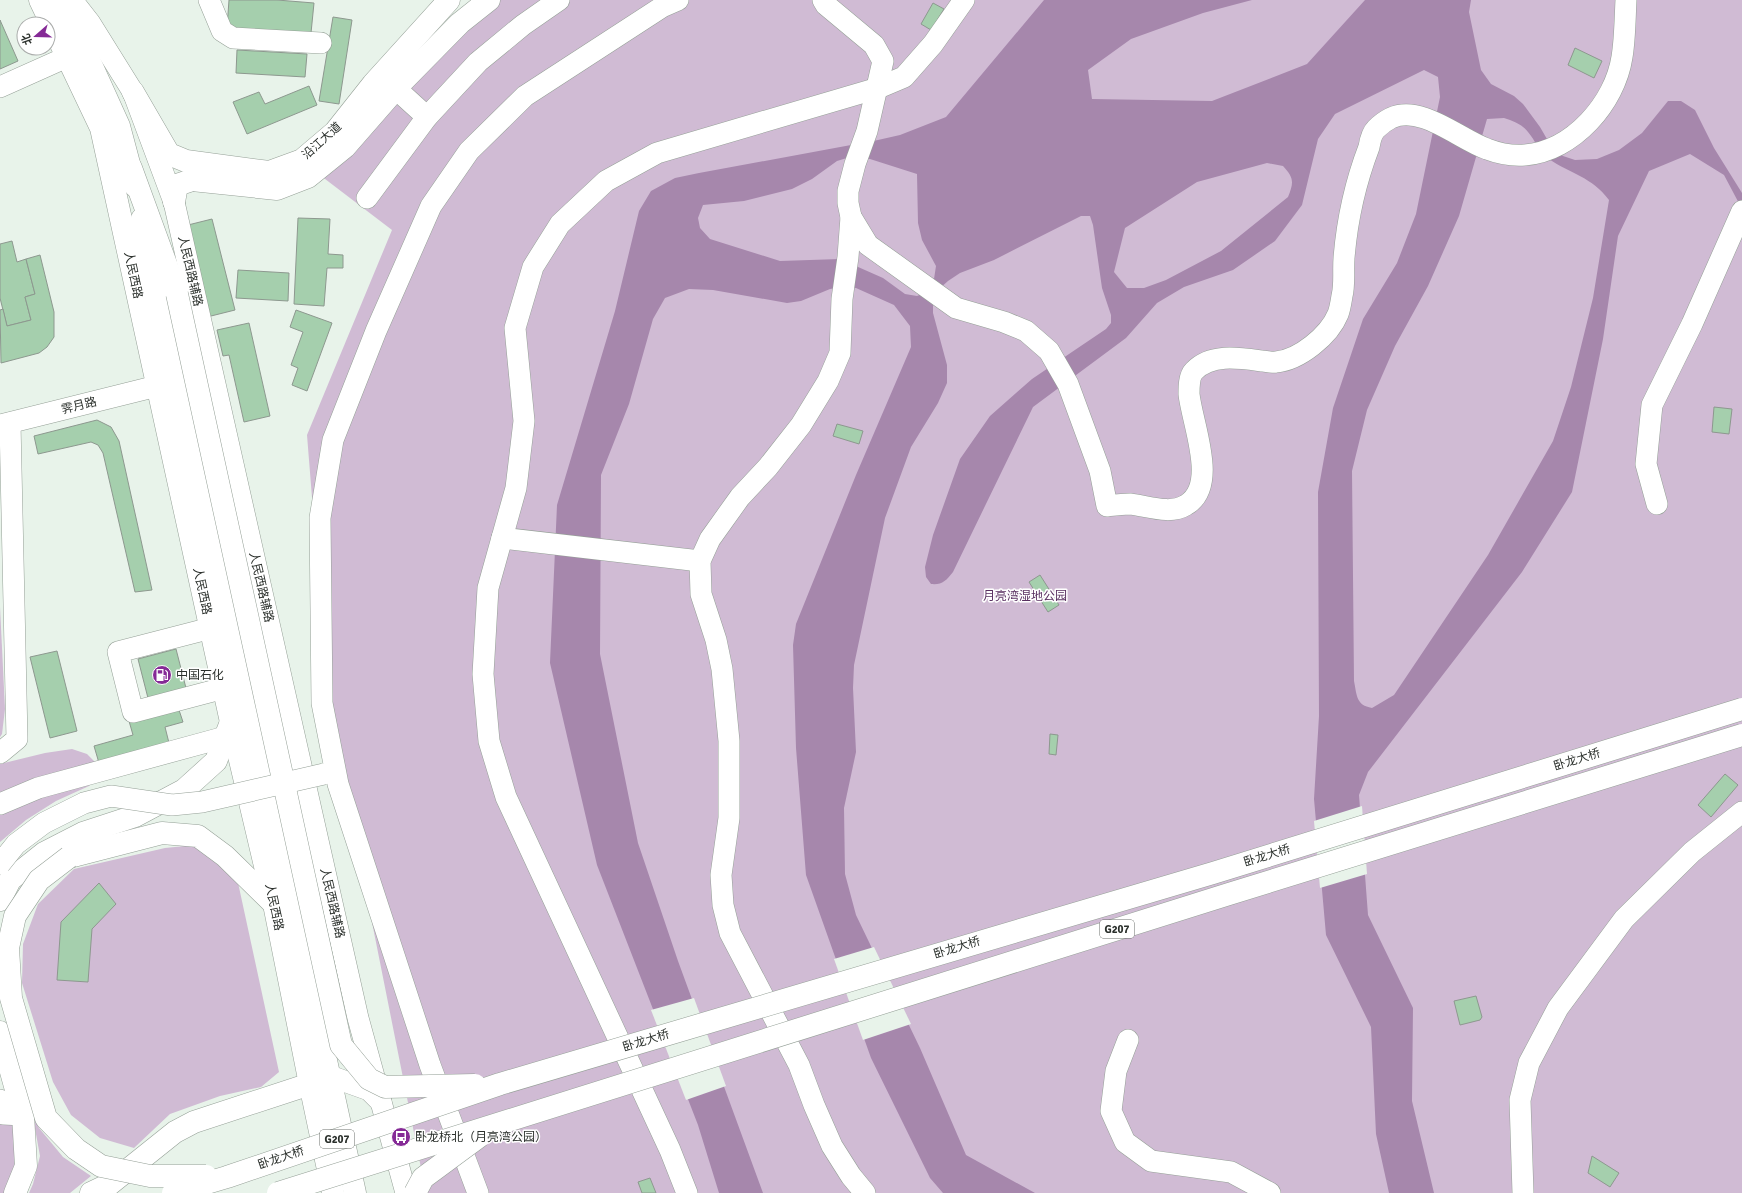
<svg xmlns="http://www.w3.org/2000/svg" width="1742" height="1193" viewBox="0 0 1742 1193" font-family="Signika,'Noto Sans SC',sans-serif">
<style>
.green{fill:#d0bbd4}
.water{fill:#a687ac;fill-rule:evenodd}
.pier{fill:#e8f3ea}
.building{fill:#a5cfad;stroke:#8d988f}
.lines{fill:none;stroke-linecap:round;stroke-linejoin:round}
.minor-casing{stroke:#95a097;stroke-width:22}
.major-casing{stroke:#95a097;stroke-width:23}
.highway-casing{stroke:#95a097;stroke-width:23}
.minor{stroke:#fff;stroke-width:21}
.major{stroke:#fff;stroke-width:22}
.highway{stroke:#fff;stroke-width:22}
.minor-bridge-casing{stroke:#95a097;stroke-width:22;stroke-linecap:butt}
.highway-bridge-casing{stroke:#95a097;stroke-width:23;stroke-linecap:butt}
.minor-bridge{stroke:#fff;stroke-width:21}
.highway-bridge{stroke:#fff;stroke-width:22}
.labels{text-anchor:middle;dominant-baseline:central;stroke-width:3;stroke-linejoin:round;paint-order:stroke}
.shield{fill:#fff;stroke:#6b6e6b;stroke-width:1}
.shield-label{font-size:11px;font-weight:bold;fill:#2b302c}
.street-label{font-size:12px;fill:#2b302c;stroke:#fff}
.park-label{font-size:12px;fill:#582f60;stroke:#fff}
.poi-label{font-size:12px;fill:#2b302c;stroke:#fff;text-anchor:start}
</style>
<rect width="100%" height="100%" fill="#e8f3ea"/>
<g class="green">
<path d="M478,0H1742V1193H426L354,832L338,784L321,610L307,435L392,230L308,166Z"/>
<path d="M0,607L5,709L2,734L0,737Z"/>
<path d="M72,749L87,754L103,770L89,786L56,801L26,820L0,842V764L45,753Z"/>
<path d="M195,845L237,878L279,1072L261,1087L220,1096L170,1114L134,1148L100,1138L71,1115L53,1082L22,983L23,944L38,904L74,869L165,848Z"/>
<path d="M32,1112L39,1128L63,1157L91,1176L70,1193H29L33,1184L40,1156Z"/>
<path d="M0,1115H23L15,1193H0Z"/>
</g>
<path class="water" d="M1044,0H1252L1203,13L1131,39L1088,70L1092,99L1212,101L1307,64L1365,0H1471L1469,12L1481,70L1491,84L1514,96L1523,104L1540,127L1551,146L1563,156L1575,160L1597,159L1619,150L1642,133L1668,101H1681L1695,110L1714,148L1742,193V209L1724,175L1690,154L1649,171L1618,236L1603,339L1572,492L1522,572L1368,772L1359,795L1368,915L1413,1008L1412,1101L1434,1193H1389L1376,1134L1371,1027L1326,935L1314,799L1319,716L1318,492L1333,408L1363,319L1397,263L1416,214L1440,97L1438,77L1424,70L1335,114L1318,139L1302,205L1275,241L1233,270L1184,287L1157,303L1126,338L1033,407L953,572C946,581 942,585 931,584L926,577L925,567L933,535L960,459L990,416L1032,379L1106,329L1111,323V315L1102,288L1093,225L1090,216H1081L994,260L960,273L948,281L939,289L933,302V313L947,365V383L938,403L911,447L885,518L854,665L853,688L856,752L844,808L845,874L856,915L920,1048L966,1155L1035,1193H943L930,1178L871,1058L806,875L796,748L793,645L796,624L856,475L911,347L910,326L894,305L856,288L842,287L830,289L801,301L787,303L713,290L689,289L665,298L653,319L629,404L601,475L600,654L638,843L678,961L763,1193H719L698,1125L597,865L550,663L557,505L615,311L639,211L651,191L675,178L699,173L878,140L900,135L946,117ZM1504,118C1513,121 1522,124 1528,132C1535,140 1539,152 1549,159C1571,174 1592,177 1609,200L1593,298L1571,387L1553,441L1488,555L1394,695L1372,708C1356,705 1357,696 1354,681L1352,471L1367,410L1395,346L1428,286L1459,216L1487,119ZM850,157L870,159L917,174L918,223L922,240L936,266L934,279L924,293L917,296L905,294L883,278L840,259L780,261L710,239L700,228L698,218L703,205L744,201L792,189L812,179L837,161ZM1267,163L1283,166C1294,178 1294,182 1288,197L1221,251L1166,280L1144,288H1127L1114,272L1125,228L1197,182Z"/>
<g class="pier">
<path d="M1362,806L1367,874L1320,888L1314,821Z"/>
<path d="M874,947L911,1024L863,1040L834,959Z"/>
<path d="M694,998L726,1086L686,1100L651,1010Z"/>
</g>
<g class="building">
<path d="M229,0H277L314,3L311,33L227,28Z"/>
<path d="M933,3L944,9L931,30L921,24Z"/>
<path d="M333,17L352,20L339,104L319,101Z"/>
<path d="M0,20L18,61L0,69Z"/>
<path d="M1575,48L1602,61L1594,78L1568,65Z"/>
<path d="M237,50L307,54L305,77L236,73Z"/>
<path d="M309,86L317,105L247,134L233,102L259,92L265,104Z"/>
<path d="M298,218L330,219L328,254L343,255V268H327L324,306L294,304Z"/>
<path d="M212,219L235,310L207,317L184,226Z"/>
<path d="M12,241L17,262L26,259L35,294L25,297L31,320L7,326L0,298V244Z"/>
<path d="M40,255L54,312V337L47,347L39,353L1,363L0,310L3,309L7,326L31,320L25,297L35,294L26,259Z"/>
<path d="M238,270L289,273L288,301L236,298Z"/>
<path d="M296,310L332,323L307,391L292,385L298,368L291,365L303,332L290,327Z"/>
<path d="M249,323L270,416L244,422L229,355L223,356L217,330Z"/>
<path d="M1714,407L1732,409L1729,434L1712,432Z"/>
<path d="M97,420L111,427L119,441L152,590L135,592L103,453L98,445L91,442L38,454L34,436Z"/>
<path d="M837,424L863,431L859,444L833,436Z"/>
<path d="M1040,575L1059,605L1048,612L1029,582Z"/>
<path d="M176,649L187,692L149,702L138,659Z"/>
<path d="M57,651L77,731L50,738L30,657Z"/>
<path d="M178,707L183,722L165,727L169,743L99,763L94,746L133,735L129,721Z"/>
<path d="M1050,734L1058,735L1056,755L1049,754Z"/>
<path d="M1725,774L1738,785L1711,817L1698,805Z"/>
<path d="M99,883L116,904L92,929L88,982L57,980L61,922Z"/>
<path d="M1476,996L1482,1017L1480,1020L1460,1025L1454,1001Z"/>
<path d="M1592,1156L1619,1173L1610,1187L1588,1173Z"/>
<path d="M650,1178L656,1193H642L638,1182Z"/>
</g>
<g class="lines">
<g class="minor-casing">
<g id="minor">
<path d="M72,0L90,23L133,92L174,202L358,1018L406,1193"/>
<path d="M209,0L222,31L233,38L321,43"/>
<path d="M823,0L826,5L874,45L883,61L867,131L855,164L848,191V203L851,217L848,257L842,299L840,353L828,381L801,425L768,467L740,497L710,539L700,561L701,594L716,640L722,669L729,741V818L721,875L723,905L730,933L799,1065L814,1105L832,1146L851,1176L865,1193"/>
<path d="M383,77L427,117"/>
<path d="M0,87L67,57"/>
<path d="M367,198L427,117L478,62L523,25L559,0"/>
<path d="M851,217L868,245L956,308L1004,322L1026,331L1049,351L1068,384L1100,471L1107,506C1115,505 1122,504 1130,504C1148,506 1170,515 1186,505C1219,486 1192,424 1189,394C1189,387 1189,376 1194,371C1211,353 1240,358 1262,361C1266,361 1272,363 1276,362C1299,360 1329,336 1338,314C1340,309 1341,302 1342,296C1345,284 1343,271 1344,258C1347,221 1356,181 1369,147C1370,141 1372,133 1376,129C1379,126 1387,120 1391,118C1421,104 1459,139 1487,149C1500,154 1512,156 1525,155C1573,151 1615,103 1622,57C1625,39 1625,19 1626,0"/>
<path d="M0,425L157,386"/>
<path d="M1657,504L1646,464L1652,405L1692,324L1742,211"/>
<path d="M502,538L700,561"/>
<path d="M211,628L118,652L133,712L224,688"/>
<path d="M0,753L17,739L10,423"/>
<path d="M0,804L38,788L225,737"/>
<path d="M1128,1040L1116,1071L1111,1111L1125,1142L1151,1161L1231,1172L1270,1193"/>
<path d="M330,1076L369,1090L381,1102"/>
<path d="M0,1100L3,1114L23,1115"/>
<path d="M478,1193L430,1065L338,784L322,703L320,518L333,440L376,331L431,206L469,151L525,96L662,7L678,0"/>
<path d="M687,1193L670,1150L506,797L489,741L483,674L488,588L516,488L524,421L515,328L533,267L560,224L606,181L657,153L878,88L904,77L933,44L964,0"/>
<path d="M1523,1193L1520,1100L1529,1063L1558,1008L1624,919L1692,852L1742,812"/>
</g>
</g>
<g class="major-casing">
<g id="major">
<path d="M40,0L101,128L231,722L274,904L310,1084L333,1193"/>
<path d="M62,0L119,126L135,186"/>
<path d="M133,92L169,154L186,161L269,172L302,160L335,132L373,84L449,0"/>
<path d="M174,202L177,185L192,180L277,189L308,177L345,147L400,84L460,23L489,0"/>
<path d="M142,219L355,1193"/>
<path d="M91,1193L110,1184L175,1132L194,1122L310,1084"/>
</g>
</g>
<g class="highway-casing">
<g id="highway">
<path d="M131,168L177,294"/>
<path d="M69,857L162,833L198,836L225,856L274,904"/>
<path d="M0,900L10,880L44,853L83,833L135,816L184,790L216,761L231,722"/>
<path d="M0,1032L23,1115L26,1166L15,1193"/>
</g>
</g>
<use href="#minor" class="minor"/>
<use href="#major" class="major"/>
<use href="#highway" class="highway"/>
<g class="minor-bridge-casing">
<path id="minor-bridge" d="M0,864L16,844L44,823L84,803L111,796L172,805L202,802L324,774"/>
</g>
<g class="highway-bridge-casing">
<g id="highway-bridge">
<path d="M177,294L341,1045L369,1079L385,1087L475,1085"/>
<path d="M69,857L39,880L15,916L8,948L11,998L46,1118L76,1149L101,1166L150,1176H206"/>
<path d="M173,1193L227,1177L500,1084L1213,873L1742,709"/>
<path d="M278,1193L1229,894L1742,735"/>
<path d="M415,1193L423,1178L480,1136"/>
</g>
</g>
<use href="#minor-bridge" class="minor-bridge"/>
<use href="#highway-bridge" class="highway-bridge"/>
</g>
<defs>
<g id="fuel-disc" transform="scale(1)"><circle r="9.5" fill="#852a96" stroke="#fff"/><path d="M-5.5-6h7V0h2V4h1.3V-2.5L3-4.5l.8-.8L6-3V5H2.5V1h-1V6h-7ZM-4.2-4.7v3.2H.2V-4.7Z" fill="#fff"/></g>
<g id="bus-disc" transform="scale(1)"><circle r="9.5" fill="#852a96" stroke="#fff"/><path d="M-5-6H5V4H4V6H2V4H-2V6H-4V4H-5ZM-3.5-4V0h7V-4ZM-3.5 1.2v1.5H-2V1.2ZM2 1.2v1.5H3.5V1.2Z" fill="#fff"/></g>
</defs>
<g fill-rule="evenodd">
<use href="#fuel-disc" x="162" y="675"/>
<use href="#bus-disc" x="401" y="1137"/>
</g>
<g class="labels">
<g class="shield">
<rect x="1100" y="920" width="34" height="18" rx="3"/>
<rect x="320" y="1130" width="34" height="18" rx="3"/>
</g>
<g class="shield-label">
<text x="1117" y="929">G207</text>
<text x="337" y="1139">G207</text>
</g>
<g class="street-label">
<text transform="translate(322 141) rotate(-42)">沿江大道</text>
<text transform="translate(190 271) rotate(77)">人民西路辅路</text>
<text transform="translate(133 275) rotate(78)">人民西路</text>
<text transform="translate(79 406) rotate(-14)">霁月路</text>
<text transform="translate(261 587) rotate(77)">人民西路辅路</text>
<text transform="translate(202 591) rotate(78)">人民西路</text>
<text transform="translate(1577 760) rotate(-17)">卧龙大桥</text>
<text transform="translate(1267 856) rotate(-17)">卧龙大桥</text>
<text transform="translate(332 903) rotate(77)">人民西路辅路</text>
<text transform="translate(274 907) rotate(78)">人民西路</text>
<text transform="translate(957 948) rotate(-17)">卧龙大桥</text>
<text transform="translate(646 1041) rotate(-17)">卧龙大桥</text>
<text transform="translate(281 1158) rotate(-19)">卧龙大桥</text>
</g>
<g class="park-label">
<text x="1025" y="596">月亮湾湿地公园</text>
</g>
<g class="poi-label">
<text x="176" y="675">中国石化</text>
<text x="415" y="1137">卧龙桥北（月亮湾公园）</text>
</g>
</g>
<g transform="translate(36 36) rotate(250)"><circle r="19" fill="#ffffff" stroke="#aaacab"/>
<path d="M0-3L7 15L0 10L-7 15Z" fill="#852a96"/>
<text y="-6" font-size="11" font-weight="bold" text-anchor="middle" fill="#2b302c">北</text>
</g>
</svg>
